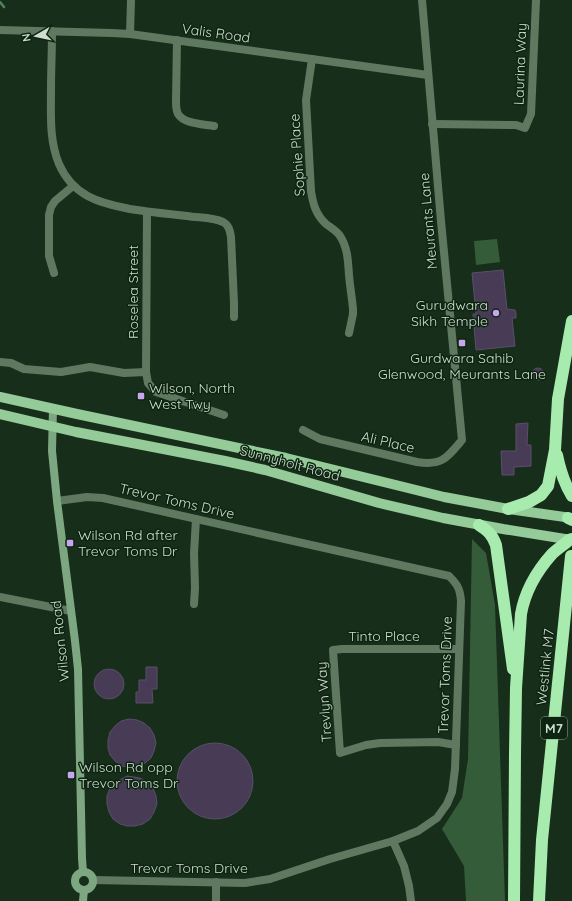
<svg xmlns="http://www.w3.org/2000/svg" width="572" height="901" viewBox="0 0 572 901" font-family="Quicksand,sans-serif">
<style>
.green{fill:#355c39}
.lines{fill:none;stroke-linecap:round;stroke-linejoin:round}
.stream{stroke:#518359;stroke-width:2.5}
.building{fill:#473b56;stroke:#5a4e6a}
.street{stroke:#5f7961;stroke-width:8}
.secondary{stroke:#7da780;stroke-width:8}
.primary{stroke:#94cb98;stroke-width:10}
.highway{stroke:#a8ebae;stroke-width:12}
.poi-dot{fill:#c7a6ef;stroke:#0d2510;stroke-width:1.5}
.labels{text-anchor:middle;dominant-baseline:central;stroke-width:3;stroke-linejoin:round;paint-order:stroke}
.shield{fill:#0d2510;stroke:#94a696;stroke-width:1}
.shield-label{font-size:13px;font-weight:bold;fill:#ceddcf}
.street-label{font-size:14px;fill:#ceddcf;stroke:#0d2510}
.poi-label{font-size:14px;fill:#ceddcf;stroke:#0d2510;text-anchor:start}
</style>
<rect width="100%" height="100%" fill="#172e1a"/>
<g class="green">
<path d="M497,239L500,262L476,265L474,241Z"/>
<path d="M472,539L486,553L495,605L505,901H466L464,866L442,829L462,798L468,759Z"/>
</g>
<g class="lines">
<path class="stream" d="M0,2L4,7"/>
</g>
<g class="building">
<path d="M503,270L507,309L515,310L516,313V318H512L515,346L476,350L473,314H476L472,273Z"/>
<circle cx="538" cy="374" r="6"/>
<path d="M528,423L527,445H531V466L514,467V475H502L501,451H516V424Z"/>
<path d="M146,667H157V689H152L153,703H136V692H139V680H146Z"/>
<circle cx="109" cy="684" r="15"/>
<path d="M129,719L137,720L144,723L150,728L154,735L156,743L154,751L151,758L145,763L134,768L122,766L115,761L110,755L108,748V740L110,732L115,726L121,721Z"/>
<circle cx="215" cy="781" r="38"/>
<path d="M127,776L140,778L147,782L153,788L156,796L157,804L154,812L150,819L143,824L135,826H127L120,824L113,819L109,812L107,804V796L110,788L116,782Z"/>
</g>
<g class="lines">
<g class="street">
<path d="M0,30L112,33L130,34L428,75"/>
<path d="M52,31C52,51 51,70 51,89C51,114 49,140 59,164C73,196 99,203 130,209C149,212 168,214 187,216C198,218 212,217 223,222C229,225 230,231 231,237L234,303V317"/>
<path d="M130,34L131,0"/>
<path d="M177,40L176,101C176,105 176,110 178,114C184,124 203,124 214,126"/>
<path d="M312,59L306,100L311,191C313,204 316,215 326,224C331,228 337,231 340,236C348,248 348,262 349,275C350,287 352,298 353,309V314L349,333"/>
<path d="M432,124L516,125L525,128L531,114L536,0"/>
<path d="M147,212L146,372L148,383L156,392L224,415"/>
<path d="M54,273L49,256V215L51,207L55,201L73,186"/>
<path d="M0,362L11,363L24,369L61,372L90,367L124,373L146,372"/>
<path d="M303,430L320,439L417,462C442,466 447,458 462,440L441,221L422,0"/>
<path d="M57,501L87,497L103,498L449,576C458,585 460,589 461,601L455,769L452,792L447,804L437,818L418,831L393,841L330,859L270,879L245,883L93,880"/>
<path d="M0,597L71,611"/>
<path d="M194,604L195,588L194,553L196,519"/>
<path d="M456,745L438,742L380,743L366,745L340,753L333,650L342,649H459"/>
<path d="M393,841L404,866L409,886L411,901"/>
<path d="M216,882V901"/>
</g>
<g class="secondary">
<path d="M53,408L52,451L57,501L75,641L78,669L82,858L83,872"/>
<circle cx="84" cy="881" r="9"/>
<path d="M83,901L84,890"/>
</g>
<g class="primary">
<path d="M0,397L77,414L286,458L408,488L444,497L508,509L572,518"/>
<path d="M0,414L76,432L225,461L265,470L379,503L443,518L503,529L572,540"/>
</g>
<g class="highway">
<path d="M557,455C560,470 564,483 572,496"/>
<path d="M508,509L529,502L541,495L548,486L555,450L558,399L572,321"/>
<path d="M568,518L572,520"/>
<path d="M479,525C488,531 492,534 496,545L513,669"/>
<path d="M514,901L515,753L516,688L521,614C525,591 536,572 552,554C557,549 564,545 569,540L572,539"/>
<path d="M539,901L542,840L571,556"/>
</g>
</g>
<g class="poi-dot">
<circle cx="496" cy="313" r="4"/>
<rect x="458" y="339" width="8" height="8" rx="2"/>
<rect x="137" y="392" width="8" height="8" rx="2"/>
<rect x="66" y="539" width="8" height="8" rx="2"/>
<rect x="67" y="771" width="8" height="8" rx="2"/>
</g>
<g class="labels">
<rect class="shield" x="541" y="717" width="26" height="22" rx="3"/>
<g class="shield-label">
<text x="554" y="728">M7</text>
</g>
<g class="street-label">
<text transform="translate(216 33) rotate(8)">Valis Road</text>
<text transform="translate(520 64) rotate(-88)">Laurina Way</text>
<text transform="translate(297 155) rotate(-94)">Sophie Place</text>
<text transform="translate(428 221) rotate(-95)">Meurants Lane</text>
<text transform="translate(133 292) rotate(-90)">Roselea Street</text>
<text transform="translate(388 442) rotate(13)">Ali Place</text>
<text transform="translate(290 463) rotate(15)">Sunnyholt Road</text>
<text transform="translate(177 501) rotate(13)">Trevor Toms Drive</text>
<text x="384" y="636">Tinto Place</text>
<text transform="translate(60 641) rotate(-96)">Wilson Road</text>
<text transform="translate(545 667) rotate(-84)">Westlink M7</text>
<text transform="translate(445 675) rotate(-88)">Trevor Toms Drive</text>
<text transform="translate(324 702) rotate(-94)">Trevlyn Way</text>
<text x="189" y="868">Trevor Toms Drive</text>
</g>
<g class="poi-label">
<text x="488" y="305" text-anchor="end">Gurudwara<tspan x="488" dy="16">Sikh Temple</tspan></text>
<text x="462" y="358" text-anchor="middle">Gurdwara Sahib<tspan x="462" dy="16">Glenwood, Meurants Lane</tspan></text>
<text x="149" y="388">Wilson, North<tspan x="149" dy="16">West Twy</tspan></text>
<text x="78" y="535">Wilson Rd after<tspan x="78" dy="16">Trevor Toms Dr</tspan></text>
<text x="79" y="767">Wilson Rd opp<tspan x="79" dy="16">Trevor Toms Dr</tspan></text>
</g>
</g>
<g transform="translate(36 36) rotate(261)" stroke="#0d2510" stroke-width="3" paint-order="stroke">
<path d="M0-3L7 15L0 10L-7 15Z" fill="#ceddcf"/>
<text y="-6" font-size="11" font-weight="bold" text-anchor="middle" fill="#ceddcf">N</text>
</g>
</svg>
